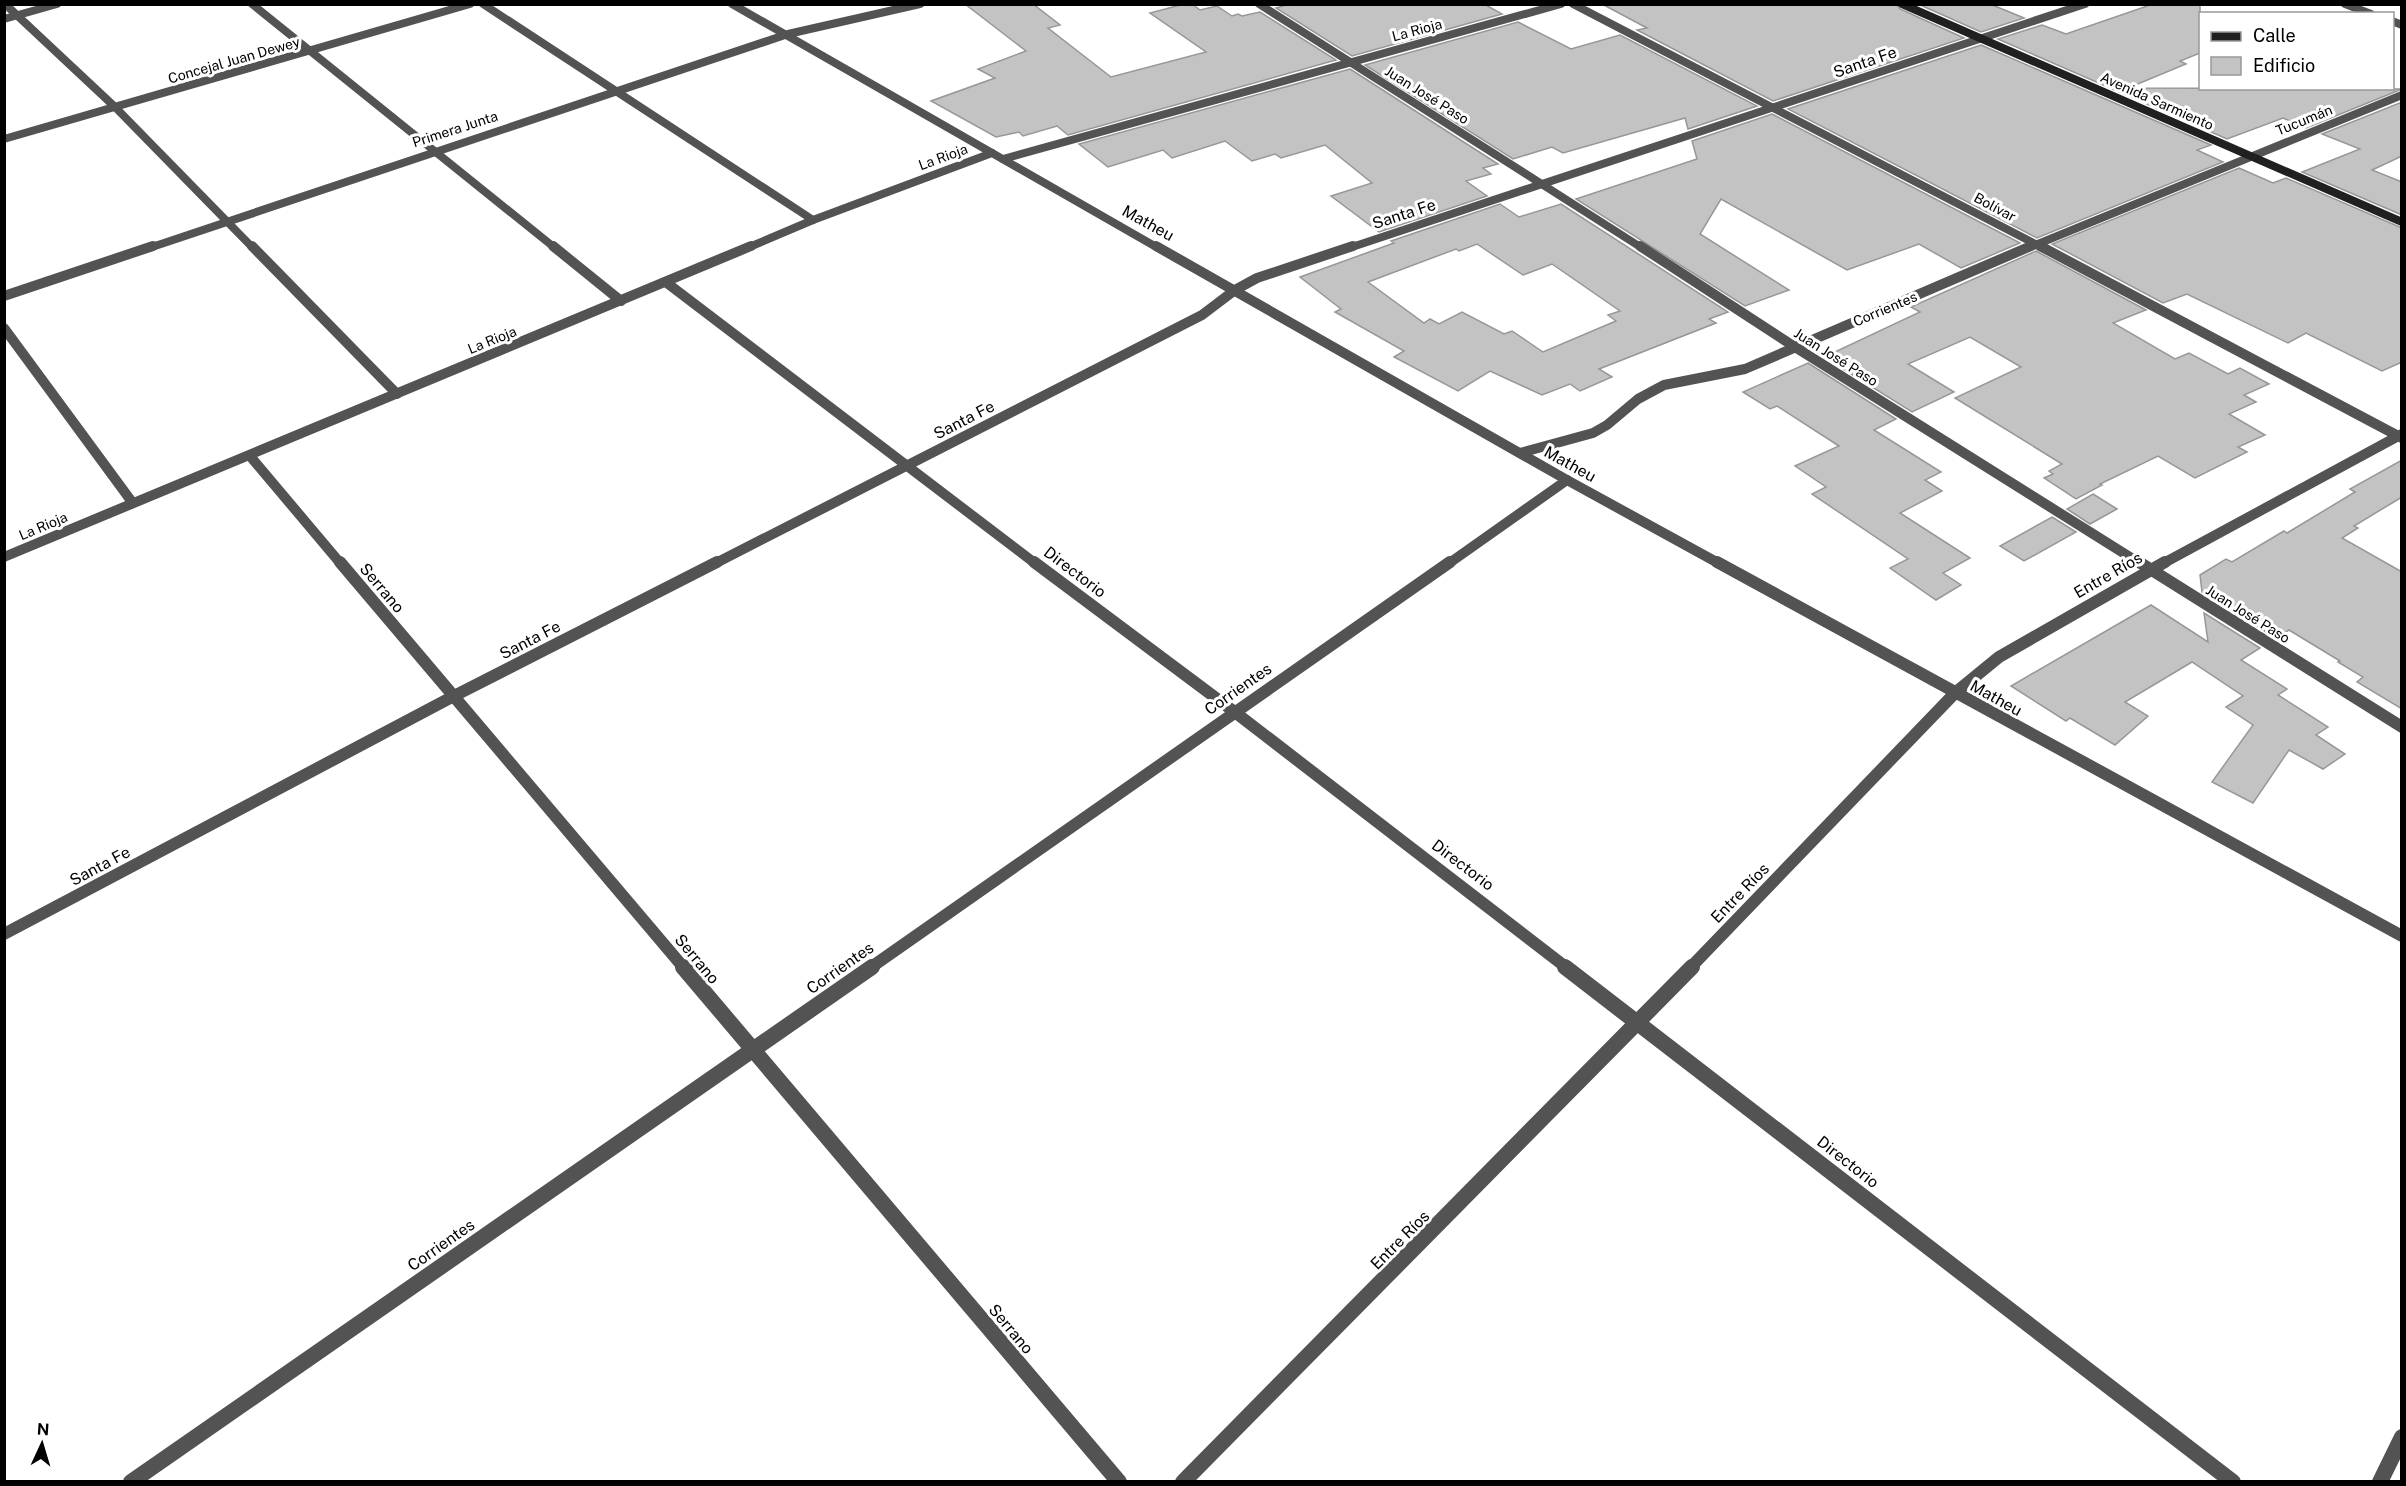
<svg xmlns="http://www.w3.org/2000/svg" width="2406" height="1486" viewBox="0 0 2406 1486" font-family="'Public Sans',sans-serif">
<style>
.building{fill:#c3c3c3;stroke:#979797;stroke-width:1.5;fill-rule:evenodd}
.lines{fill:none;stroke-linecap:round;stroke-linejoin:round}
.street-far3{stroke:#535353;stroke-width:8}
.street-far2{stroke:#535353;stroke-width:10}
.street-far1{stroke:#535353;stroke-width:12}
.street{stroke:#535353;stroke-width:16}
.secondary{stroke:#202020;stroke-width:8}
.labels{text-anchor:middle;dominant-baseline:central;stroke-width:6;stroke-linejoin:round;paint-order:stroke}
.far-street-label{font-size:14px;fill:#000;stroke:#fff}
.street-label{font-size:16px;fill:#000;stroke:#fff}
</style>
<rect width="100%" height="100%" fill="#fff"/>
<g class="building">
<path d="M965,4H1033L1060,25L1048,28L1111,77L1206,52L1150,13L1184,4H1192L1200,10L1217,6L1232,16L1238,14L1242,16L1260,12L1336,60L1068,135L1057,126L1023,136L1019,132L996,137L931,101L995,78L978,69L1026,51Z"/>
<path d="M1290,4H1484L1502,14L1352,56L1276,8Z"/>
<path d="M1602,4H1896L1900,9L1964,38L1773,101L1637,30L1647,28Z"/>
<path d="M1918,4H1990L2024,18L1981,32Z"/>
<path d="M2153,4H2200V53L2180,61L2186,64L2128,88L2402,89L2306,128L2283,118L2227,139L1998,39L2042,25L2066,34Z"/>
<path d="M1518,22L1571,49L1620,35L1757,106L1688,129L1685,118L1563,153L1552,147L1513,159L1365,65Z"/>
<path d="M1981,45L2211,145L2197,150L2223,162L2037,238L1788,109Z"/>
<path d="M1350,69L1498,164L1483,168L1491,174L1466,181L1487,196L1379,232L1331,196L1372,183L1325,145L1281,158L1275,154L1252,161L1225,141L1172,158L1163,150L1108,167L1079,144Z"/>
<path d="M2402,102V156L2372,170L2402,182V215L2302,172L2360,149L2322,134Z"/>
<path d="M1772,114L2020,243L1961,268L1919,244L1847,270L1721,199L1700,234L1789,290L1745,306L1576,199L1697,159L1692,141Z"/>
<path d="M2239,168L2273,183L2286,178L2402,228V362L2382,371L2306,333L2288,343L2187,294L2163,303L2052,244Z"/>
<path d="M1500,204L1519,217L1561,204L1728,312L1709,319L1716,323L1599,369L1612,377L1580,391L1570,384L1542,395L1490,371L1458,391L1394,357L1404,351L1335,312L1341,309L1300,277L1394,243L1391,241ZM1477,244L1523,275L1552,264L1620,311L1608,315L1616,321L1543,352L1512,331L1504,334L1462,312L1439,324L1430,319L1424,323L1368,282L1456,249L1459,251Z"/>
<path d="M2036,251L2146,310L2113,323L2175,359L2189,353L2228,374L2240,368L2269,384L2244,395L2256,402L2229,414L2265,435L2238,447L2247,452L2195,478L2158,456L2100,484L2102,485L2076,499L2044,478L2053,474L2049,471L2062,464L1955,398L2021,367L1970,337L1908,364L1954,392L1912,412L1824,357L1920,312L1911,307Z"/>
<path d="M1808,363L1896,419L1874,430L1941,472L1925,480L1942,491L1900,513L1970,558L1943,573L1961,585L1936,600L1890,568L1908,559L1812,494L1826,487L1795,466L1839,446L1777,406L1770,409L1743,392Z"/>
<path d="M2402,460V497L2354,526L2358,528L2342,538L2402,572V709L2357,682L2363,677L2338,662L2340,661L2289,630L2276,638L2202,592L2200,575L2226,559L2232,562L2284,531L2287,533L2355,492L2350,489Z"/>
<path d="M2093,494L2117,509L2090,524L2067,509Z"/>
<path d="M2052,517L2076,532L2024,561L2000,546Z"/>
<path d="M2151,605L2208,642L2204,613L2260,648L2241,660L2287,689L2278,695L2328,727L2316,735L2345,754L2323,769L2289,750L2253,803L2212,782L2253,725L2226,707L2243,696L2192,662L2125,702L2148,716L2115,745L2070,718L2066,721L2011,686Z"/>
</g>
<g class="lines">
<g class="street-far3">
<path d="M5,4L115,107L253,248"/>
<path d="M252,4L555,248"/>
<path d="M483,4L813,220"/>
<path d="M732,4L1158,248"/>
<path d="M1259,4L1642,248"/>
<path d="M1573,4L2043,248"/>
<path d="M2345,4L2371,14"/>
<path d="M4,19L57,4"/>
<path d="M2392,21L2402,25"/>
<path d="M4,139L470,4"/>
<path d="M1003,159L1561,4"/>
<path d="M149,248L788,34L920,4"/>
<path d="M747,248L813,220L992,153"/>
<path d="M1349,248L2085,4"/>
<path d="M2028,248L2402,95"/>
</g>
<g class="street-far2">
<path d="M252,246L397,394"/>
<path d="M553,246L621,301"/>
<path d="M1156,246L1567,480L1720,564"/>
<path d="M1640,246L1795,347L2141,564"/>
<path d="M2040,246L2402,438"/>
<path d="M667,283L1036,564"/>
<path d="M4,296L153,246"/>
<path d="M4,328L132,502"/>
<path d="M1520,453L1593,433L1607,425L1638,399L1664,385L1745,369L2031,246"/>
<path d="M250,456L341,564"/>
<path d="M4,557L751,246"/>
<path d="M714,564L1202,315L1235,290L1257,278L1353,246"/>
<path d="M1448,564L1567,480"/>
<path d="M2162,564L2402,434"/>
</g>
<g class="street-far1">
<path d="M340,562L684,968"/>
<path d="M1034,562L1236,713L1567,968"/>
<path d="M1717,562L2402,936"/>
<path d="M2139,562L2402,727"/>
<path d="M4,934L452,697L717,562"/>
<path d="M870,968L1450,562"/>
<path d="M1690,968L1955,693L1999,657L2165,562"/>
</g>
<g class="street">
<path d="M683,967L1119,1482"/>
<path d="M1565,967L2233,1482"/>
<path d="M131,1482L872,967"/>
<path d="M1183,1482L1692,967"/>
<path d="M2380,1482L2402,1437"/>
</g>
<path class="secondary" d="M1902,4L2402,222"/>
</g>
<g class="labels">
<g class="far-street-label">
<text transform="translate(1417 30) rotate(-15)">La Rioja</text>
<text transform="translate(234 60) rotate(-16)">Concejal Juan Dewey</text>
<text transform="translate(1427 95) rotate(32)">Juan José Paso</text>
<text transform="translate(2157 101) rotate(24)">Avenida Sarmiento</text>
<text transform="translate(2304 120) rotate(-22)">Tucumán</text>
<text transform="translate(455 129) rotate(-18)">Primera Junta</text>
<text transform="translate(943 157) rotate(-20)">La Rioja</text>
<text transform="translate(1995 207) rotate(28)">Bolívar</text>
<text transform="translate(1885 309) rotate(-23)">Corrientes</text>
<text transform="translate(492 340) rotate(-22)">La Rioja</text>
<text transform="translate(1836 357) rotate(32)">Juan José Paso</text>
<text transform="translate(43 526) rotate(-23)">La Rioja</text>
<text transform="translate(2248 614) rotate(32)">Juan José Paso</text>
</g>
<g class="street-label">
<text transform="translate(1865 62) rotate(-19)">Santa Fe</text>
<text transform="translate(1404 214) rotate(-18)">Santa Fe</text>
<text transform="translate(1148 223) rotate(29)">Matheu</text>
<text transform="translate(964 420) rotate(-27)">Santa Fe</text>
<text transform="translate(1570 464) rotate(29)">Matheu</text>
<text transform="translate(1075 572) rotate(37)">Directorio</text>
<text transform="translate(2108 575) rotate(-30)">Entre Ríos</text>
<text transform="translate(382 588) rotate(50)">Serrano</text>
<text transform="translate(530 640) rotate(-27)">Santa Fe</text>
<text transform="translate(1238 689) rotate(-35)">Corrientes</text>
<text transform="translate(1996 698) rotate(29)">Matheu</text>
<text transform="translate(1463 865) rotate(37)">Directorio</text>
<text transform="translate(100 866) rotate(-28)">Santa Fe</text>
<text transform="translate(1740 893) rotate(-46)">Entre Ríos</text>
<text transform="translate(697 959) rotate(50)">Serrano</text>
<text transform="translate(840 968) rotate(-35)">Corrientes</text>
<text transform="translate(1848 1162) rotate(38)">Directorio</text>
<text transform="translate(1400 1240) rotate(-45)">Entre Ríos</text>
<text transform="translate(441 1245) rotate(-35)">Corrientes</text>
<text transform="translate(1011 1329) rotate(50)">Serrano</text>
</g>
</g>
<rect width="2406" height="1486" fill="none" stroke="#000000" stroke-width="12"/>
<rect x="2199" y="12" width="195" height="78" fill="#ffffff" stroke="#999999" stroke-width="1.5"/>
<rect x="2211" y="32" width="30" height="9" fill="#202020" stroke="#999999" stroke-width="1.5"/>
<text x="2253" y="42" font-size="18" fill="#000000">Calle</text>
<rect x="2211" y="57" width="30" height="18" fill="#c3c3c3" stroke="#999999" stroke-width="1.5"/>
<text x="2253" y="72" font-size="18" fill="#000000">Edificio</text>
<g transform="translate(42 1444) rotate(4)" stroke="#ffffff" stroke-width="4.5" paint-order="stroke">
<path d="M0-4.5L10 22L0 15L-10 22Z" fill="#000000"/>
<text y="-9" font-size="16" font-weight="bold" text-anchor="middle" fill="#000000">N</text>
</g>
</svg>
